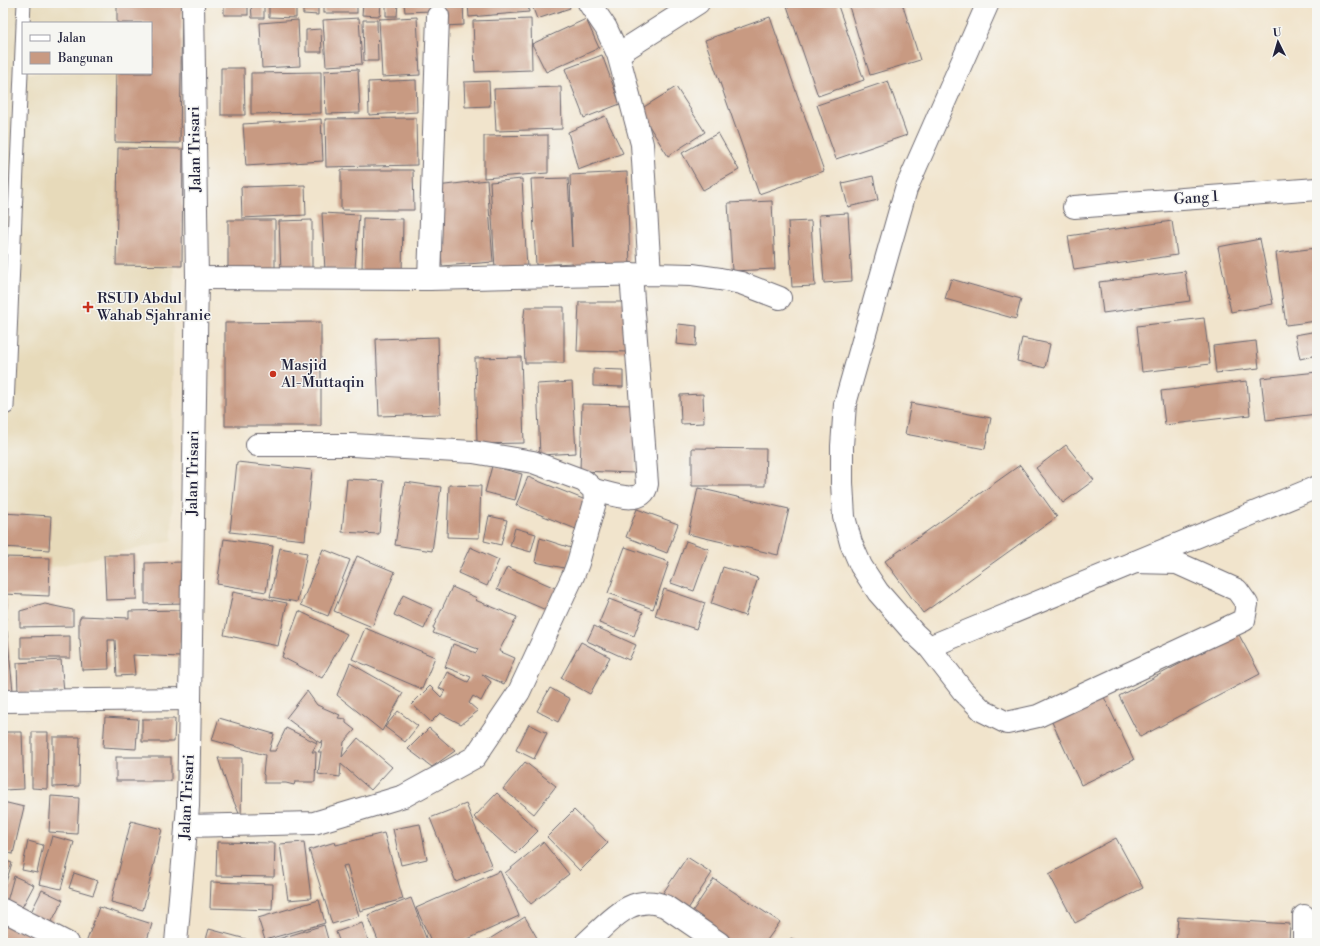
<svg xmlns="http://www.w3.org/2000/svg" width="1320" height="946" viewBox="0 0 1320 946" font-family="'Libre Bodoni',serif">
<style>
.built{fill:#e7daba;fill-rule:evenodd}
.building{fill:#c89a82}
.lines{fill:none;stroke-linecap:round;stroke-linejoin:round}
.lane-casing{stroke:#6a666e;stroke-width:15}
.street-casing{stroke:#6a666e;stroke-width:24}
.lane{stroke:#fff;stroke-width:13}
.street{stroke:#fff;stroke-width:22}
.poi-dot{fill:#c8321e;stroke:#f6f6f2;stroke-width:1.5}
.labels{text-anchor:middle;dominant-baseline:central;stroke-width:3;stroke-linejoin:round;paint-order:stroke}
.street-label{font-size:15px;fill:#22223b;stroke:#f6f6f2}
.poi-label{font-size:15px;fill:#22223b;stroke:#f6f6f2;text-anchor:start}
</style>
<rect width="100%" height="100%" fill="#f6f6f2"/>
<filter id="ink" filterUnits="userSpaceOnUse"><feTurbulence type="fractalNoise" baseFrequency=".025" numOctaves="2"/><feDisplacementMap in="SourceGraphic" scale="8" xChannelSelector="R" yChannelSelector="G"/><feConvolveMatrix kernelMatrix="1 2 1 2 8 2 1 2 1" color-interpolation-filters="sRGB"/></filter>
<filter id="wash" filterUnits="userSpaceOnUse"><feTurbulence type="fractalNoise" baseFrequency=".012" numOctaves="4" result="noise"/><feDisplacementMap in="SourceGraphic" scale="16" xChannelSelector="R" yChannelSelector="G"/><feGaussianBlur stdDeviation="0.9" result="paint"/><feColorMatrix in="noise" values="0 0 0 0 0 0 0 0 0 0 0 0 0 0 0 0 0 1.4 0 .05"/><feComposite in="paint" operator="in"/></filter>
<g filter="url(#wash)">
<rect width="100%" height="100%" fill="#f1e4cc"/>
<path class="built" d="M3,3H175L172,541L3,578ZM23,23H151V73H23Z"/>
<g id="blocks">
<g class="building">
<path d="M117,3H182L180,143L115,142L116,73H151V23H117Z"/>
<rect x="224" y="3" width="24" height="12"/>
<path d="M251,3H264V18H252Z"/>
<path d="M269,3H296V18L269,17Z"/>
<path d="M303,3H318V15L303,14Z"/>
<rect x="324" y="3" width="33" height="10"/>
<path d="M363,3H381L380,16L362,15Z"/>
<path d="M386,3H398L397,16H386Z"/>
<path d="M404,3H432V11L405,12Z"/>
<path d="M443,3H463L464,25L444,26Z"/>
<path d="M468,3H528L529,12L469,17Z"/>
<path d="M531,3H568L570,8L537,19Z"/>
<path d="M786,3H837L864,80L818,96Z"/>
<path d="M848,3H902L920,60L870,75Z"/>
<path d="M417,17L420,75L382,77L379,19Z"/>
<path d="M770,17L824,171L759,194L705,40Z"/>
<path d="M359,18L362,64L326,66L323,20Z"/>
<path d="M531,19L532,70L475,72L473,21Z"/>
<path d="M586,19L599,48L546,72L532,44Z"/>
<path d="M298,20L300,66L262,68L260,23Z"/>
<path d="M363,20H377L378,61H364Z"/>
<path d="M321,29L322,52H306V30Z"/>
<path d="M602,55L620,104L584,118L565,69Z"/>
<path d="M221,68H244L245,115H221Z"/>
<path d="M358,69L360,113L326,114L324,71Z"/>
<path d="M321,72V113L251,114V73Z"/>
<path d="M416,80L417,112L369,115L368,82Z"/>
<path d="M489,81L490,106L465,107L464,82Z"/>
<path d="M888,81L907,135L836,159L817,105Z"/>
<path d="M561,87L562,129L496,131L494,89Z"/>
<path d="M676,87L705,132L668,156L639,110Z"/>
<path d="M605,116L623,153L578,170L568,132Z"/>
<path d="M416,118L417,165L326,167L325,119Z"/>
<path d="M321,119L323,161L246,166L243,124Z"/>
<path d="M718,133L739,170L703,190L682,153Z"/>
<path d="M548,135V173L484,178V136Z"/>
<path d="M118,148L183,149L182,266L116,265Z"/>
<path d="M341,170H413L414,210H341Z"/>
<path d="M627,172L630,267L573,269V263L536,265L531,179L568,178L572,247L570,175Z"/>
<path d="M873,176L878,200L848,207L842,183Z"/>
<path d="M522,179L527,268L495,269L490,182Z"/>
<path d="M487,180L493,262L442,266L437,186Z"/>
<path d="M305,185L306,215L242,218L241,187Z"/>
<path d="M772,201L775,269L732,271L728,203Z"/>
<path d="M322,213L359,215L355,269L325,271Z"/>
<path d="M848,213L852,281L824,283L819,215Z"/>
<path d="M363,218L403,219L402,274L362,273Z"/>
<rect x="228" y="220" width="47" height="56"/>
<path d="M312,220V271L281,272L279,221Z"/>
<path d="M811,221L815,286L792,287L788,222Z"/>
<path d="M1172,221L1177,255L1074,270L1068,236Z"/>
<path d="M1260,239L1273,304L1231,312L1218,247Z"/>
<path d="M1317,248V321L1286,325L1276,253Z"/>
<path d="M1185,271L1190,301L1103,313L1099,282Z"/>
<path d="M951,279L1021,299L1016,319L945,299Z"/>
<path d="M579,302H630L629,352L577,351Z"/>
<path d="M525,307H564V363H525L523,323Z"/>
<path d="M1204,318L1210,364L1142,372L1137,326Z"/>
<path d="M321,322V426H225V323Z"/>
<path d="M678,324L697,326L696,346L676,344Z"/>
<path d="M1317,331V355L1300,359L1295,335Z"/>
<path d="M438,337L440,414L379,416L376,339Z"/>
<path d="M1022,338L1050,344L1045,368L1017,361Z"/>
<path d="M1256,341L1259,368L1216,373L1213,346Z"/>
<path d="M521,357L524,443L477,444L475,358Z"/>
<path d="M593,369L623,370V387L593,386Z"/>
<path d="M1317,372V414L1266,420L1261,378Z"/>
<path d="M1247,381L1250,415L1165,425L1161,391Z"/>
<path d="M572,382L576,453L540,455L537,384Z"/>
<path d="M703,394L704,423L681,424L680,395Z"/>
<path d="M911,403L991,418L985,449L905,434Z"/>
<path d="M582,404L637,405L635,473L580,471Z"/>
<path d="M1066,445L1094,480L1063,503L1036,468Z"/>
<path d="M692,448L766,449L765,486H692Z"/>
<path d="M237,462L312,470L305,540L230,532Z"/>
<path d="M1020,465L1057,517L923,613L885,561Z"/>
<path d="M492,466L522,474L515,500L485,492Z"/>
<path d="M528,477L588,501L576,529L516,505Z"/>
<path d="M347,479L384,481L379,534L342,532Z"/>
<path d="M405,482L441,487L432,551L395,545Z"/>
<path d="M449,485L481,486L479,538L447,537Z"/>
<path d="M698,488L789,509L778,555L688,534Z"/>
<path d="M637,509L678,524L667,553L626,537Z"/>
<path d="M3,513L51,516L49,550L3,547Z"/>
<path d="M489,516L507,520L501,545L484,541Z"/>
<path d="M515,528L536,534L531,552L510,546Z"/>
<path d="M540,538L571,548L569,569L535,562Z"/>
<path d="M224,539L273,546L266,592L217,584Z"/>
<path d="M686,541L709,549L694,591L671,583Z"/>
<path d="M470,547L499,560L487,586L458,573Z"/>
<path d="M625,547L669,562L653,609L608,593Z"/>
<path d="M280,548L307,553L297,602L270,597Z"/>
<path d="M323,549L350,560L328,616L301,605Z"/>
<path d="M104,555H136L137,599L106,600Z"/>
<path d="M357,556L395,572L372,627L334,611Z"/>
<path d="M3,557L50,558L49,596L3,594Z"/>
<path d="M183,562L184,603L145,604V563Z"/>
<path d="M507,567L562,591L553,613L497,589Z"/>
<path d="M723,567L758,578L745,616L711,604Z"/>
<path d="M452,587L477,598L475,600L517,617L499,651L515,658L504,684L482,674L491,682L481,701L473,696L469,703L478,711L461,724L440,713L431,722L412,704L430,686L441,697L445,691L439,688L447,672L468,682L471,677L445,667L453,644L476,653L478,649L433,633L435,629L433,628Z"/>
<path d="M664,589L705,603L696,629L655,616Z"/>
<path d="M233,592L287,603L278,646L224,635Z"/>
<path d="M403,595L433,609L424,629L394,615Z"/>
<path d="M3,598L7,599L6,619H3Z"/>
<path d="M609,599L643,612L634,636L599,623Z"/>
<path d="M45,604L73,610V626L20,627V611Z"/>
<path d="M179,610V619H182V643H180V657L133,655L135,675L117,676L115,640H108L109,669L82,670L80,639H79V620L81,616L129,618V611Z"/>
<path d="M299,611L347,634L322,678L282,657Z"/>
<path d="M594,626L636,645L629,660L587,641Z"/>
<path d="M365,628L435,657L422,689L352,659Z"/>
<path d="M7,631L13,691L3,692V632Z"/>
<path d="M1238,633L1260,674L1140,737L1119,696Z"/>
<path d="M70,636V658H21V637Z"/>
<path d="M581,642L610,657L590,694L561,678Z"/>
<path d="M61,660L64,691L18,693L17,663Z"/>
<path d="M350,663L403,693L382,731L337,695Z"/>
<path d="M550,688L570,699L558,722L537,711Z"/>
<path d="M307,691L317,705L340,715L338,718L346,719V723L355,730L344,742L342,757L358,738L392,767L371,790L341,764L340,777L318,774L321,752H318L321,748L322,740L320,743L286,718Z"/>
<path d="M1104,697L1134,760L1081,785L1052,722Z"/>
<path d="M398,711L418,726L405,742L385,727Z"/>
<path d="M105,717L138,719L136,749L103,747Z"/>
<path d="M219,718L274,734L269,751H275L286,728L317,743L312,752H316L315,782H295L294,785L286,783H264V775L263,774L265,755L212,740Z"/>
<path d="M142,719H175L174,742H142Z"/>
<path d="M529,724L547,733L534,759L516,750Z"/>
<path d="M429,728L455,751L432,767L408,749Z"/>
<path d="M3,732H22L24,789L3,790Z"/>
<path d="M32,732H48L47,789L32,788Z"/>
<path d="M53,737H80L79,786L53,787Z"/>
<rect x="116" y="757" width="55" height="24"/>
<path d="M218,758H242L241,818L228,788Z"/>
<path d="M525,762L556,786L534,814L503,789Z"/>
<path d="M497,793L538,831L515,854L474,817Z"/>
<path d="M51,796L79,798L77,834L49,832Z"/>
<path d="M3,802L24,807L13,854L3,852Z"/>
<path d="M466,804L492,867L456,882L430,818Z"/>
<path d="M574,810L608,843L580,871L547,837Z"/>
<path d="M131,821L162,829L143,910L111,902Z"/>
<path d="M420,824L427,859L401,865L393,829Z"/>
<path d="M384,833L403,899L360,911L347,865L343,866L359,916L332,924L309,850L335,842L336,845Z"/>
<path d="M52,836L74,842L61,889L39,884Z"/>
<path d="M1116,838L1143,888L1075,923L1049,874Z"/>
<path d="M28,841L43,845L37,873L22,870Z"/>
<path d="M217,842L275,843L274,877L216,876Z"/>
<path d="M304,842L311,898L288,900L280,844Z"/>
<path d="M543,842L569,874L531,904L505,873Z"/>
<path d="M687,857L712,873L686,912L661,896Z"/>
<path d="M3,860L12,863L3,892Z"/>
<path d="M500,871L519,916L459,943H432L416,908Z"/>
<path d="M74,873L98,881L93,895L69,888Z"/>
<path d="M14,876L34,885L19,913L6,905Z"/>
<path d="M714,879L780,922L765,943H726L688,918Z"/>
<path d="M211,882L273,884L272,910L210,908Z"/>
<path d="M42,890L63,900L49,927L29,916Z"/>
<path d="M411,898L428,943H379L368,915Z"/>
<path d="M319,900L325,923L265,940L258,918Z"/>
<path d="M99,907L152,924L146,943H86Z"/>
<path d="M525,917L540,943H483Z"/>
<path d="M1178,917L1290,924L1289,943H1176Z"/>
<path d="M3,922L50,943H3Z"/>
<path d="M362,923L369,943H340L336,932Z"/>
<path d="M324,925L329,943H265Z"/>
<path d="M209,929L246,939L245,943H205Z"/>
<path d="M791,938L799,943H787Z"/>
</g>
</g>
</g>
<g filter="url(#ink)">
<use href="#blocks" fill-opacity="0" stroke="#6a666e" stroke-width="1"/>
<g class="lines">
<g class="lane-casing">
<g id="lane">
<path d="M23,23L24,3"/>
<path d="M7,407L23,25"/>
</g>
</g>
<g class="street-casing">
<g id="street">
<path d="M589,3L606,28L618,54L642,144L650,274"/>
<path d="M988,3L906,189L845,404L842,446V483L844,517L851,543L861,566L878,592L914,633L929,647L963,691L983,711L1007,723L1038,716L1244,620L1247,604L1237,590L1177,563L1134,562"/>
<path d="M618,54L698,3"/>
<path d="M1074,207L1317,189"/>
<path d="M197,278L429,279L650,274L692,275L720,279L741,283L780,298"/>
<path d="M429,279L438,16"/>
<path d="M594,490C609,493 644,508 647,484L631,274"/>
<path d="M929,647L1317,487"/>
<path d="M3,701L190,699"/>
<path d="M186,826L314,823L404,796L475,757L519,692L573,576L578,563L595,502L594,490L584,481L533,462L473,452L352,445H257"/>
<path d="M3,910L67,943"/>
<path d="M1304,916V943"/>
<path d="M176,943L188,806L190,699L197,278L193,3"/>
<path d="M586,943C610,922 631,892 665,906L719,943"/>
</g>
</g>
<use href="#lane" class="lane"/>
<use href="#street" class="street"/>
</g>
</g>
<g class="poi-dot">
<path d="M86 301h4v4h4v4h-4v4h-4v-4h-4v-4h4z"/>
<circle cx="273" cy="374" r="4"/>
</g>
<g class="labels">
<g class="street-label">
<text transform="translate(195 149) rotate(-91)">Jalan Trisari</text>
<text transform="translate(1196 198) rotate(-4)">Gang 1</text>
<text transform="translate(193 473) rotate(-89)">Jalan Trisari</text>
<text transform="translate(187 797) rotate(-87)">Jalan Trisari</text>
</g>
<g class="poi-label">
<text x="97" y="298">RSUD Abdul<tspan x="97" dy="17">Wahab Sjahranie</tspan></text>
<text x="281" y="365">Masjid<tspan x="281" dy="17">Al-Muttaqin</tspan></text>
</g>
</g>
<rect width="1320" height="946" fill="none" stroke="#f6f6f2" stroke-width="16"/>
<rect x="22" y="22" width="130" height="52" fill="#f6f6f2" stroke="#a1a1a9"/>
<rect x="30" y="35" width="20" height="6" fill="#ffffff" stroke="#a1a1a9"/>
<text x="58" y="42" font-size="12" fill="#22223b">Jalan</text>
<rect x="30" y="52" width="20" height="12" fill="#c89a82" stroke="#a1a1a9"/>
<text x="58" y="62" font-size="12" fill="#22223b">Bangunan</text>
<g transform="translate(1278 42) rotate(355)" stroke="#f6f6f2" stroke-width="3" paint-order="stroke">
<path d="M0-3L7 15L0 10L-7 15Z" fill="#22223b"/>
<text y="-6" font-size="11" font-weight="bold" text-anchor="middle" fill="#22223b">U</text>
</g>
</svg>
